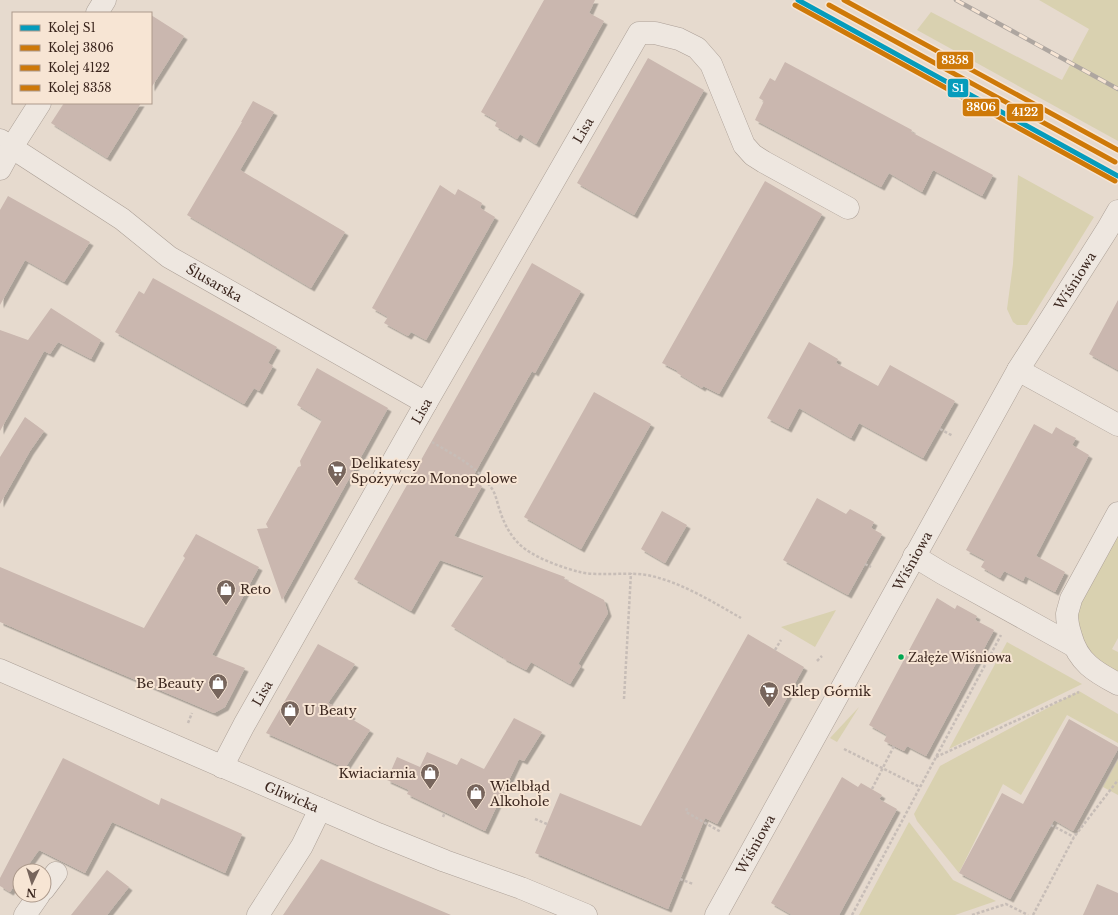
<svg xmlns="http://www.w3.org/2000/svg" width="1118" height="915" viewBox="0 0 1118 915" font-family="'Libre Baskerville',serif">
<style>
.green{fill:#d9d1b0}
.building{fill:#cab7af;filter:url(#shadow)}
.lines{fill:none;stroke-linecap:round;stroke-linejoin:round}
.minor-casing{stroke:#aca097;stroke-width:23}
.path{stroke:#c7bdb7;stroke-width:2.5;stroke-dasharray:3 2;stroke-linecap:butt}
.minor{stroke:#eee7e0;stroke-width:22}
.rail-casing{stroke:#aea6a0;stroke-width:4.5}
.rail{stroke:#f7e5d4;stroke-width:3;stroke-dasharray:9;stroke-linecap:butt}
.rail-1-casing{stroke:#f7e5d4;stroke-width:8}
.rail-2-casing{stroke:#f7e5d4;stroke-width:8}
.rail-3-casing{stroke:#f7e5d4;stroke-width:8}
.rail-4-casing{stroke:#f7e5d4;stroke-width:8}
.rail-1{stroke:#069cbc;stroke-width:5}
.rail-2{stroke:#ce7908;stroke-width:5}
.rail-3{stroke:#ce7908;stroke-width:5}
.rail-4{stroke:#ce7908;stroke-width:5}
.bus-dot{fill:#00a651;stroke:#f7e5d4;stroke-width:1.5}
.labels{text-anchor:middle;dominant-baseline:central;stroke-width:4;stroke-linejoin:round;paint-order:stroke}
.bus-label{font-size:12px;fill:#3b261e;stroke:#f7e5d4;text-anchor:start}
.street-label{font-size:13px;fill:#3b261e;stroke:#f7e5d4}
.poi-label{font-size:13px;fill:#3b261e;stroke:#f7e5d4;text-anchor:start}
.line-badge{stroke:#f7e5d4;stroke-width:1.5}
.badge-label{font-size:11px;text-anchor:middle;font-weight:bold;fill:#fff}
</style>
<defs>
<filter id="shadow"><feDropShadow dx="3.5" dy="3.5" stdDeviation="0" flood-color="#0004"/></filter>
</defs>
<rect width="100%" height="100%" fill="#e6dace"/>
<g class="green">
<path d="M1039,0H1118V141L917,30L931,12L1062,80L1089,29Z"/>
<path d="M1018,175L1094,217L1027,325H1017L1013,322L1007,309L1013,264Z"/>
<path d="M1118,520V638L1112,649L1118,652V679L1087,658L1072,616Z"/>
<path d="M836,610L815,647L781,627Z"/>
<path d="M1007,642L1082,684L949,749Z"/>
<path d="M1079,691L1118,714V743L1067,715L1021,795L1003,784L959,873L917,821L914,814L940,766Z"/>
<path d="M859,707L837,742L830,738Z"/>
<path d="M1118,760V795L1103,787Z"/>
<path d="M909,822L953,880L996,901L955,915H859Z"/>
</g>
<g class="building">
<path d="M544,0H595L589,13L604,21L536,144L520,134L517,139L495,126L497,121L481,112Z"/>
<path d="M151,15L184,36L151,88Z"/>
<path d="M648,58L704,90L634,215L577,183Z"/>
<path d="M785,62L912,130L911,132L993,175L982,196L933,170L922,192L889,173L881,187L755,120L764,101L759,98L770,78L775,81Z"/>
<path d="M253,101L274,112L240,170L345,232L311,288L187,215L242,122H241Z"/>
<path d="M64,103H141L107,158L51,123Z"/>
<path d="M765,181L822,214L719,394L703,386L702,388L677,373L678,371L662,363Z"/>
<path d="M440,185L455,195L458,189L482,203L480,208L495,217L426,340L411,332L408,336L384,323L388,317L372,308Z"/>
<path d="M8,196L90,242L64,282L25,260L0,305V210Z"/>
<path d="M532,263L581,291L535,373L532,371L471,480L482,486L454,536L565,577L564,579L604,600L608,613L578,664L581,666L570,684L531,662L526,670L503,658V657L451,626L484,576L440,560L411,611L354,579Z"/>
<path d="M153,278L277,347L268,363L273,366L259,391L254,388L244,404L115,332L139,291L144,294Z"/>
<path d="M1118,300V370L1089,354Z"/>
<path d="M51,308L101,340L91,359L58,342L50,354L44,351L0,431V330L28,340Z"/>
<path d="M809,342L838,359L836,363L878,386L890,365L955,401L923,458L859,423L851,438L799,408L788,429L767,418Z"/>
<path d="M317,368L388,408L282,600L257,529L268,528L266,524L298,467L301,466L300,461L322,420L297,405Z"/>
<path d="M594,392L651,424L581,549L524,517Z"/>
<path d="M25,417L44,431L30,451L0,504V457Z"/>
<path d="M1034,424L1052,434L1056,427L1066,433L1076,438L1072,445L1089,455L1036,556L1065,572L1055,592L1025,576L1023,581L1004,571L1000,578L981,567L985,560L966,550Z"/>
<path d="M817,498L846,514L850,509L874,522L871,528L882,534L848,595L783,560Z"/>
<path d="M662,511L687,525L665,563L641,549Z"/>
<path d="M196,534L259,567L212,655L245,668L225,707L214,713L105,667L0,622V567L144,628L185,558L183,556Z"/>
<path d="M937,598L955,609L957,605L977,616L975,620L994,630L926,756L907,746L904,751L884,741L887,735L869,725Z"/>
<path d="M748,634L804,667L717,824L705,818L668,909L535,853L560,793L641,826Z"/>
<path d="M318,644L355,664L328,703L352,715L350,718L370,730L345,768L266,733Z"/>
<path d="M514,718L542,732L524,761L519,759L485,831L407,794L409,790L387,780L397,757L420,767L427,752L457,765L461,758L484,769Z"/>
<path d="M1069,719L1118,747V749L1073,831L1054,820L1010,899L959,873L1002,793L1023,804Z"/>
<path d="M63,758L159,805L161,798L242,834L225,873L112,822L85,873L39,850L24,871H20V877L10,892L0,886V878Z"/>
<path d="M842,777L858,787L861,783L882,795L879,799L897,809L839,915H792L771,903Z"/>
<path d="M321,859L371,881L451,915H283Z"/>
<path d="M107,870L129,887L107,915H71Z"/>
<path d="M1097,884L1118,893V915H1083Z"/>
</g>
<g class="lines">
<g class="minor-casing">
<g id="minor">
<path d="M97,13L105,0"/>
<path id="s1" d="M0,140L122,219L169,257L426,403"/>
<path d="M0,169L12,147L40,103"/>
<path d="M1018,370L1118,425"/>
<path d="M1118,513L1071,599C1070,604 1068,609 1067,614C1067,621 1069,630 1071,636C1078,662 1095,672 1118,684"/>
<path d="M914,556L942,573L1074,646"/>
<path id="s2" d="M0,670L378,834L445,861L521,888L586,915"/>
<path id="s3" d="M222,767L244,725L426,403L639,33H655L679,39L697,48L711,64L744,145L753,155L764,162L848,208"/>
<path d="M44,889L56,873"/>
<path d="M25,915L39,895"/>
<path d="M258,915L302,846L320,809"/>
<path id="s4" d="M716,915L1018,370L1107,230L1118,211"/>
</g>
</g>
<g class="path">
<path d="M940,429L953,436"/>
<path d="M432,442C452,454 477,466 490,486C496,493 497,503 500,511C505,526 512,539 525,549C539,559 563,568 580,572C588,574 597,574 605,574C619,574 633,573 647,575C681,582 711,601 741,618"/>
<path d="M865,564L871,567"/>
<path d="M775,650L781,640"/>
<path d="M817,661L822,656"/>
<path d="M624,699L631,573"/>
<path d="M188,723L192,713"/>
<path d="M844,749L920,787"/>
<path d="M936,757L1079,692"/>
<path d="M872,789L894,746"/>
<path d="M687,808L686,812L721,832"/>
<path d="M443,817L445,812"/>
<path d="M535,819L547,824"/>
<path d="M1051,825L1074,837"/>
<path d="M680,879L693,884"/>
<path d="M852,915L1001,635"/>
<path d="M972,915L1006,904L1028,915"/>
<path d="M1033,915L1074,837L1118,780"/>
</g>
<use href="#minor" class="minor"/>
<g class="rail-casing">
<path id="rail" d="M956,0L1118,89"/>
</g>
<use href="#rail" class="rail"/>
<g class="rail-1-casing">
<path id="rail-1" d="M798,0L1118,176"/>
</g>
<g class="rail-2-casing">
<path id="rail-2" d="M795,5L1115,181"/>
</g>
<g class="rail-3-casing">
<path id="rail-3" d="M829,5L1115,162"/>
</g>
<g class="rail-4-casing">
<path id="rail-4" d="M844,0L1118,150"/>
</g>
<use href="#rail-1" class="rail-1"/>
<use href="#rail-2" class="rail-2"/>
<use href="#rail-3" class="rail-3"/>
<use href="#rail-4" class="rail-4"/>
</g>
<defs>
<g id="supermarket-pin" transform="scale(1)"><path d="M0 17L-7.5 6A9.5 9.5 0 1 1 7.5 6Z" fill="#77655c" stroke="#f7e5d4"/><path d="M-6-5.5h2.5l.6 2H6L4.5 2H-2.5L-4.4-4H-6ZM-1.5 3.2a1.3 1.3 0 1 0 .1 0ZM3 3.2a1.3 1.3 0 1 0 .1 0Z" fill="#fff"/></g>
<g id="shop-pin" transform="scale(1)"><path d="M0 17L-7.5 6A9.5 9.5 0 1 1 7.5 6Z" fill="#77655c" stroke="#f7e5d4"/><path d="M-5-2.5h2.3a2.7 3.5 0 0 1 5.4 0H5L5.5 6h-11ZM-1.5-2.5h3a1.5 2.3 0 0 0-3 0Z" fill="#fff"/></g>
</defs>
<g fill-rule="evenodd">
<use href="#supermarket-pin" x="337" y="470"/>
<use href="#shop-pin" x="226" y="589"/>
<use href="#shop-pin" x="218" y="683"/>
<use href="#supermarket-pin" x="769" y="691"/>
<use href="#shop-pin" x="290" y="710"/>
<use href="#shop-pin" x="430" y="773"/>
<use href="#shop-pin" x="476" y="793"/>
</g>
<circle class="bus-dot" cx="901" cy="657" r="3.5"/>
<g class="labels">
<g class="bus-label">
<text x="908" y="657">Załęże Wiśniowa</text>
</g>
<g class="street-label">
<text stroke="none"><textPath href="#s3" startOffset="732">Lisa</textPath></text>
<text stroke="none"><textPath href="#s4" startOffset="729">Wiśniowa</textPath></text>
<text stroke="none"><textPath href="#s1" startOffset="258">Ślusarska</textPath></text>
<text stroke="none"><textPath href="#s3" startOffset="408">Lisa</textPath></text>
<text stroke="none"><textPath href="#s4" startOffset="405">Wiśniowa</textPath></text>
<text stroke="none"><textPath href="#s3" startOffset="84">Lisa</textPath></text>
<text stroke="none"><textPath href="#s2" startOffset="318">Gliwicka</textPath></text>
<text stroke="none"><textPath href="#s4" startOffset="81">Wiśniowa</textPath></text>
</g>
<g class="poi-label">
<text x="351" y="463">Delikatesy<tspan x="351" dy="15">Spożywczo Monopolowe</tspan></text>
<text x="240" y="589">Reto</text>
<text x="204" y="683" text-anchor="end">Be Beauty</text>
<text x="783" y="691">Sklep Górnik</text>
<text x="304" y="710">U Beaty</text>
<text x="416" y="773" text-anchor="end">Kwiaciarnia</text>
<text x="490" y="786">Wielbłąd<tspan x="490" dy="15">Alkohole</tspan></text>
</g>
</g>
<g class="line-badge">
<rect x="936" y="51" width="38" height="19" rx="4" fill="#ce7908"/>
<rect x="947" y="78" width="22" height="20" rx="4" fill="#069cbc"/>
<rect x="962" y="98" width="38" height="19" rx="4" fill="#ce7908"/>
<rect x="1006" y="103" width="38" height="19" rx="4" fill="#ce7908"/>
</g>
<g class="badge-label">
<text x="955" y="64">8358</text>
<text x="958" y="92">S1</text>
<text x="981" y="111">3806</text>
<text x="1025" y="116">4122</text>
</g>
<rect x="12" y="12" width="140" height="92" fill="#f7e5d4" stroke="#ac998b"/>
<rect x="20" y="25" width="20" height="6" fill="#069cbc" stroke="#ac998b"/>
<text x="48" y="32" font-size="12" fill="#3b261e">Kolej S1</text>
<rect x="20" y="45" width="20" height="6" fill="#ce7908" stroke="#ac998b"/>
<text x="48" y="52" font-size="12" fill="#3b261e">Kolej 3806</text>
<rect x="20" y="65" width="20" height="6" fill="#ce7908" stroke="#ac998b"/>
<text x="48" y="72" font-size="12" fill="#3b261e">Kolej 4122</text>
<rect x="20" y="85" width="20" height="6" fill="#ce7908" stroke="#ac998b"/>
<text x="48" y="92" font-size="12" fill="#3b261e">Kolej 8358</text>
<g transform="translate(32 883) rotate(184)"><circle r="19" fill="#f7e5d4" stroke="#ac998b"/>
<path d="M0-3L7 15L0 10L-7 15Z" fill="#77655c"/>
<text y="-6" font-size="11" font-weight="bold" text-anchor="middle" fill="#3b261e">N</text>
</g>
</svg>
